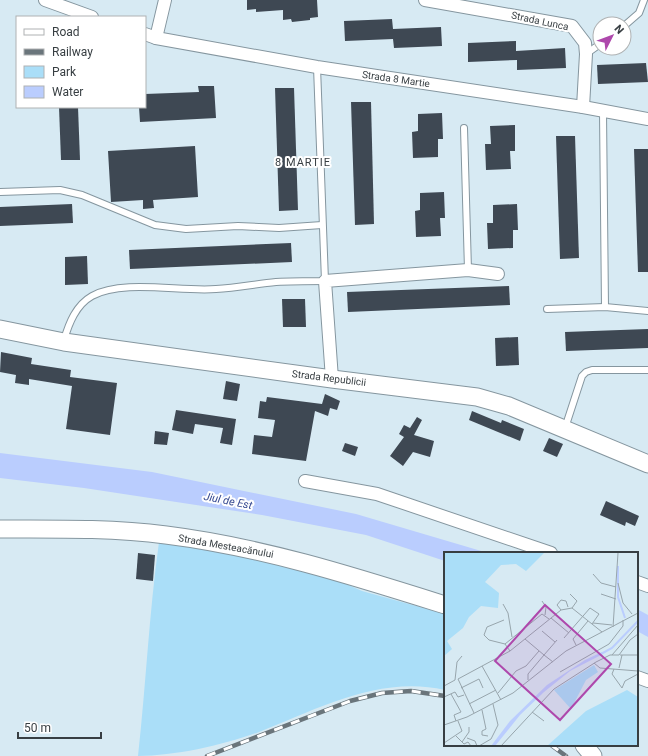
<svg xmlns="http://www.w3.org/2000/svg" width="648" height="756" viewBox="0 0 648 756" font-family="Roboto,sans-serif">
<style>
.green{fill:#aadef8}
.water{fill:#bacdfe}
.building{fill:#3e4853}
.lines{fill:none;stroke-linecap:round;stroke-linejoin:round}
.lane-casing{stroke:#85969f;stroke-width:8}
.street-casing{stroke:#85969f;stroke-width:14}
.secondary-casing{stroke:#85969f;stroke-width:19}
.lane{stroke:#fff;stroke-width:6}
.street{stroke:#fff;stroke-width:12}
.secondary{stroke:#fff;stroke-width:17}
.rail-casing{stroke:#6a757b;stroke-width:4.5}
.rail{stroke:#fff;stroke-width:3;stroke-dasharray:9;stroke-linecap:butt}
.labels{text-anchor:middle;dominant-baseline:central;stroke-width:4;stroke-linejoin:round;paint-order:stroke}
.street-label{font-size:10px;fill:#373e42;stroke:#fff}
.neighbourhood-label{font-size:11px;letter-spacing:1px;fill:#373e42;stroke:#fff}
.water-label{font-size:11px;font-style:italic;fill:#344890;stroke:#fff}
.inset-river{fill:none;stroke:#bacdfe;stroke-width:2}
.inset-road{fill:none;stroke:#97a5ac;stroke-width:1}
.view{fill:#ae48ac;fill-opacity:0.15;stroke:#ae48ac;stroke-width:2}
.inset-edge{fill:none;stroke:#373e42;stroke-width:2}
</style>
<rect width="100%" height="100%" fill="#d7eaf3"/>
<path class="green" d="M159,542L258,558L326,575L362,591L445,614V690C379,675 318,709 259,732C224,745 175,756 138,756C146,685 149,613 159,542Z"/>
<g class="water">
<path d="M0,453L152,472L356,514L488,553H445V561L366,535L262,515L84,488L0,478Z"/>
<path d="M637,609L648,615V637L637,631Z"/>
</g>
<g class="building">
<path d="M247,0H317L318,17L310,18V20L292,22L291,19L283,20V10L256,12V9L247,10Z"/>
<path d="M392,19L393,29L441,27L442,46L394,48L393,39L345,41L344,21Z"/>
<path d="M516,41V51L565,48L566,68L517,70V60L468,62V43Z"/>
<path d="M646,63L648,82L598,84L597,65Z"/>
<path d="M198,86H214L216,118L140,122L139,107H145V94L199,92Z"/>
<path d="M275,88H294L298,210L279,211Z"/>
<path d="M351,102H371L374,224L355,225Z"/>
<path d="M59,107H78L80,160H61Z"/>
<path d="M442,113L443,139H438V157L413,158L412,132L418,131V114Z"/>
<path d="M515,125V151H510L511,169L486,170L485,144H491L490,126Z"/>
<path d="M556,136H575L579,258L560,259Z"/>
<path d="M195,146L198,197L153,200L154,208L143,209V200L111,202L108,151Z"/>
<path d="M634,149H648V272H638Z"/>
<path d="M444,192L445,218H440L441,236L416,237L415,211L420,210V193Z"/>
<path d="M72,204L73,223L0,226V207Z"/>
<path d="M517,204L518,230H513V248L488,249L487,223H493V205Z"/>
<path d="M291,243L292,262L130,269L129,250Z"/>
<path d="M87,256L88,284L65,285V257Z"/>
<path d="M509,286L510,305L348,312L347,292Z"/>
<path d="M282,299H305L306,327H283Z"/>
<path d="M648,329V348L566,351L565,332Z"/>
<path d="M518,337L519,365L496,366L495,338Z"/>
<path d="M1,352L32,358L31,364L71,370L70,377L117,383L110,435L66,429L72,386L29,379V385L15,383L16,375L0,372Z"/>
<path d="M226,381L240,384L237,401L223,399Z"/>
<path d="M325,394L340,401L337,410L330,408L328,416L315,411L306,461L252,454L254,435L272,437L275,420L258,418L260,401L266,402L267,397L322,404Z"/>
<path d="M176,410L236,419L232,445L220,443L223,428L195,424L193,434L172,430Z"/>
<path d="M472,411L501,423L502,420L524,429L520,441L469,420Z"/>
<path d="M417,417L422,420L414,435L434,441L430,457L413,452L403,466L390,456L404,437L399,434L404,425L410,428Z"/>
<path d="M155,431L169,433L167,445L154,444Z"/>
<path d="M549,438L563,444L557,457L543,451Z"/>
<path d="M345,443L358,447L355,456L342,451Z"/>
<path d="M606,501L639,516L635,526L626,522L625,526L600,515Z"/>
<path d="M138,553L155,555L153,581L136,579Z"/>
</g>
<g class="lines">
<g class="lane-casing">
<g id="lane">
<path d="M624,26L639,13L644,0"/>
<path d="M586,54L600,44"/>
<path d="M603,112L605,307"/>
<path d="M464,128L468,270"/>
<path d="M0,192L60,190L82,195L155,225L186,229L238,226L279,228L322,225"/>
<path d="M547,309L605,307L648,311"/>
<path d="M64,340C69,323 76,305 92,296C123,279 180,292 216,289C236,288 256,284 276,282C292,281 309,281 325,281L317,67"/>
<path d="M565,428L582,376L586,372L592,370H648"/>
</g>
</g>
<g class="street-casing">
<g id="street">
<path d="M45,0L92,17"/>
<path d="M425,0L572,26L585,43L586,54L583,107"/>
<path d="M145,34L156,38L317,67L583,107L648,119"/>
<path d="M156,38L165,0"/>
<path d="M332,379L325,281L468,270L498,274"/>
<path d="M305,481L377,494L551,553"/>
<path d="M637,582L648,586"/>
<path d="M637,677L648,681"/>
</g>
</g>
<g class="secondary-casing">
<g id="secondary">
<path d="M0,329L64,342L332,379L477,397L509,406L648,464"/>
<path d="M0,529C55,529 111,528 166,535C262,547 353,576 445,605"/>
<path d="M584,745L593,756"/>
</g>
</g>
<use href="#lane" class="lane"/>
<use href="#street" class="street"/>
<use href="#secondary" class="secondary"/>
<g class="rail-casing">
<g id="rail">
<path d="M551,745L566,756"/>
<path d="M207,756L350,701L382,693L411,691L445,696"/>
</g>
</g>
<use href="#rail" class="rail"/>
</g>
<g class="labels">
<g class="street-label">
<text transform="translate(540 21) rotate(12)">Strada Lunca</text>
<text transform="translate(396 79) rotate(8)">Strada 8 Martie</text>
<text transform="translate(329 378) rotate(7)">Strada Republicii</text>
<text transform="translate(226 546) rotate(10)">Strada Mesteacănului</text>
</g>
<g class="neighbourhood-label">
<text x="303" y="162">8 MARTIE</text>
</g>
<g class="water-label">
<text transform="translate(228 501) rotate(11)">Jiul de Est</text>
</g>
</g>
<g transform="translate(444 552)">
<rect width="194" height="194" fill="#d7eaf3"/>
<path d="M0,0H101L82,19L72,12L57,13L41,30L55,41L54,56L37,54L25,65L19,76L3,89L8,97L0,104ZM150,113L154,120L142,128L127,157L110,138ZM183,138L194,145V194H103L142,159Z" fill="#aadef8"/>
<path d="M158,100L159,102L126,119L100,140L76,163L51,194H47L66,169L103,133L141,108Z" fill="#bacdfe"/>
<path class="inset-river" d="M174,14V45L181,66M157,102L168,96L194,69"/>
<path class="inset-road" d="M149,22L157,31L172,35M174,31L179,51L188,62M126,42L133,49L128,56M157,42L172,47M98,49L102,55L101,63M59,52L64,61L68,85M117,58L113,53L117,48L122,49L124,55M107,66L125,81M60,68L43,75L40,83L45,88L61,92L66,99M149,71L168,73M169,75L174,1M98,79L111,90M120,86L146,56L155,62L148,72M81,87L100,103L84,122V128M61,92L98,62L105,67M132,93L129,87L144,69M168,103L194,73M176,103H194M109,110L100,103L113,88M150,111L156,116L194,119M38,114L57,148M175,116L178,103M170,117L168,122L178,136L181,129L194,122M116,120L165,92L179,74V68M11,128L13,110L18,104M0,134L11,128M17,136L35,127L39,136M54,141L72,119L82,114L95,99M7,142L17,160L10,163L12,169M0,145L11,140L14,145L20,143M25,152L52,138M38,158L42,177L38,179V183L44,184M88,160L100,169M30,161L14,127L66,99L117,58L128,56L158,80M0,173L23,165L69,141L122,99L194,61M12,184L20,192L24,190L27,194M23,186L31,189L33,194M18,190L25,180V175M0,191L18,179L14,169M35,194L47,187L54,173L49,152M57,194L110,137L152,110L166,103H175L186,88L194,82"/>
<path class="view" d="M101,53L167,112L116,168L51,109Z"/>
<rect width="194" height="194" class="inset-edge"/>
</g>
<rect x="16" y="16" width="130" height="92" fill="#ffffff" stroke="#afb2b3"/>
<rect x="24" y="29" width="20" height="6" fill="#ffffff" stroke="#afb2b3"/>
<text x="52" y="36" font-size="12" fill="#373e42">Road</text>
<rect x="24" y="49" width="20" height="6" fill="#6a757b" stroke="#afb2b3"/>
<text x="52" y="56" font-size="12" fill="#373e42">Railway</text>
<rect x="24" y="66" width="20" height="12" fill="#aadef8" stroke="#afb2b3"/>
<text x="52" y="76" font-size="12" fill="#373e42">Park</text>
<rect x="24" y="86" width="20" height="12" fill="#bacdfe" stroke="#afb2b3"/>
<text x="52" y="96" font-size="12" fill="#373e42">Water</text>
<g transform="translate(612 36) rotate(48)"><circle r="19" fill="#ffffff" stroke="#afb2b3"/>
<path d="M0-3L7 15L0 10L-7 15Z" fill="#ae48ac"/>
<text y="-6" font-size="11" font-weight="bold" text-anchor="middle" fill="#373e42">N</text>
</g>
<path d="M18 732v6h83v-6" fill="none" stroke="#373e42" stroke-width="2"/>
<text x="24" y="732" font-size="12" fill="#373e42" stroke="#ffffff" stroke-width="3" paint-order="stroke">50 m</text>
</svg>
